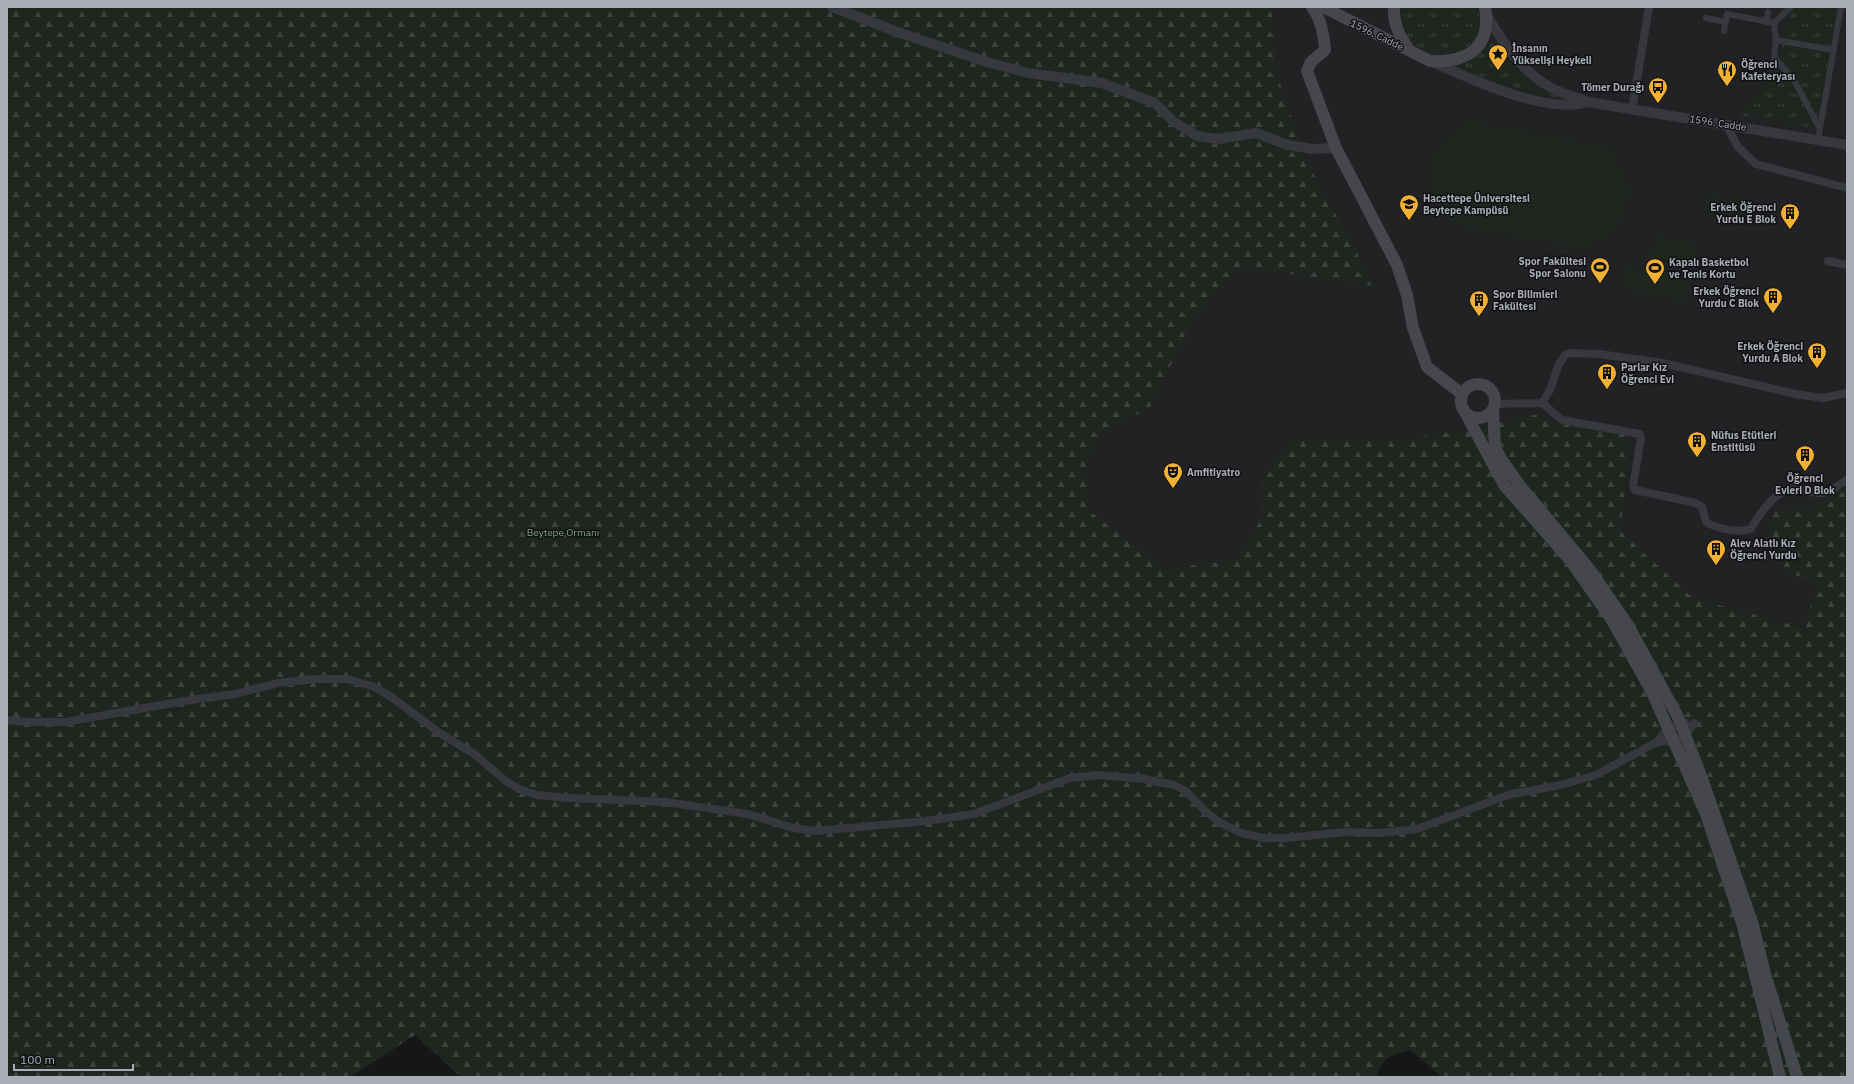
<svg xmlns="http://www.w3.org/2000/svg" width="1854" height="1084" viewBox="0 0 1854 1084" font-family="'IBM Plex Sans',sans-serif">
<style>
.built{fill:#222225}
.grass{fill:url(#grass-tufts)}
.forest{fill:url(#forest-firs)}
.pitch{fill:#1e261f}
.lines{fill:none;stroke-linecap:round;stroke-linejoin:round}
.pedestrian{stroke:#37383d;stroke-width:6}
.minor{stroke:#37383d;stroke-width:8}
.tertiary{stroke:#37383d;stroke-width:10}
.secondary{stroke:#45474d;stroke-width:12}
.labels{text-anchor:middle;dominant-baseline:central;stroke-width:3;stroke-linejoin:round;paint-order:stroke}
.street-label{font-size:10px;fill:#a8adb8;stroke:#111113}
.poi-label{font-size:10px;font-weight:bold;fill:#a8adb8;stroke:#111113;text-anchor:start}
.park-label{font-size:10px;fill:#7fa381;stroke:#111113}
</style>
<defs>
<pattern id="grass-tufts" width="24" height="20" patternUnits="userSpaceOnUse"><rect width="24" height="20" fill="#1e261f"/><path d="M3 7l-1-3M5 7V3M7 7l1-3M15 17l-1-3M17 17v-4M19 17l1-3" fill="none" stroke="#3c433d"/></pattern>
<pattern id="forest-firs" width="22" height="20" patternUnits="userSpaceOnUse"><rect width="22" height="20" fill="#1e261f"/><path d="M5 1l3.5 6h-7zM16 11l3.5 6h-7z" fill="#3c433d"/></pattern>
</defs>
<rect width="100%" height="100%" fill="#161618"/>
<path class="built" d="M1024,7H1847V634L1805,628L1693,598L1216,618L919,436Z"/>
<g class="grass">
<path d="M1399,7H1479C1479,16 1481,27 1477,35C1456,76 1397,51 1399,7Z"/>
<path d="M1774,7H1839L1819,113L1815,121L1809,127L1739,115L1777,69L1788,14Z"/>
<path d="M1494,38C1509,67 1532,88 1564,97L1563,99L1525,92L1457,68L1479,55L1490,40Z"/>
</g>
<path class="forest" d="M7,7H1272L1275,67L1304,157L1375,286L1239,267L1193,320L1149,409L1100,433L1084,470L1091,512L1164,569L1235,560L1261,520V481L1293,438L1398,441L1491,425L1542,413L1548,421L1624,434L1630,452L1620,531L1693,598L1805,628L1816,583L1785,571L1768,526L1776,510L1818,506L1839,491H1847V1077H1442L1410,1050C1391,1056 1382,1056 1377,1077H461L415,1035L351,1077H7Z"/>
<g class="pitch">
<path d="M1462,119L1615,148L1614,157C1645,192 1623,240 1580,249L1458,226C1420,202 1419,150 1460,128Z"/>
<path d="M1705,195L1747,199L1745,222L1703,217Z"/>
<path d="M1655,235L1696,243L1692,265L1650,257Z"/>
<path d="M1624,266L1690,279L1686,302L1620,289Z"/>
</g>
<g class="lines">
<g class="pedestrian">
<path d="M1706,18L1725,22"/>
<path d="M1766,22L1768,12"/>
<path d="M1774,23L1776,40L1774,57L1794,80L1820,129"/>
<path d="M1774,23L1791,7"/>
<path d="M1724,31L1727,14L1774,23"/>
<path d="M1776,40L1834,50"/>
<path d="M1818,140L1841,7"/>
</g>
<g class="minor">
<path d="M1632,110L1649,7"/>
<path d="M1726,125L1738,147L1756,164L1847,188"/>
<path d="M1828,261L1847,265"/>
<path d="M1542,403L1550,390L1559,364L1565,355L1570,353L1599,354L1663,363L1795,394L1823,398L1847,393"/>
<path d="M1495,404L1542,403L1562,420L1640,434L1641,438L1633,486L1635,490L1696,503L1702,507L1706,522C1717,529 1738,533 1751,529C1758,515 1778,487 1795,489C1805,490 1814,494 1823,493C1832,492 1839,484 1847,480"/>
<path d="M7,720L26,722H66L184,701L235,694L278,683L316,679H347L372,686L390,696L441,734L474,754L507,782L519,789L537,795L568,798L665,802L748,814L793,828L816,831L926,821L974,814L1070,778L1099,775L1144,779L1174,785L1186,791L1204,810L1219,822L1241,833L1263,838H1286L1346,832L1380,833L1417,829L1511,794L1556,786L1596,775L1657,742L1674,741L1685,735L1694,723"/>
<path d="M1657,742L1668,728L1685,723"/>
</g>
<g class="tertiary">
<path d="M832,7L903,34L987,62L1028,73L1102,83L1155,103L1173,121L1197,136L1218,139L1256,133L1288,145L1312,149L1336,148"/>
<path d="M1487,16C1504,43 1521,72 1550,87C1562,94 1576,97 1588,102L1847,145"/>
<path d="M1432,62C1472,79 1545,115 1588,102"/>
</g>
<g class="secondary">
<path d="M1312,7C1321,19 1324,35 1325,50L1311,62L1307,71L1336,148L1397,265L1407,295L1413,328L1427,367L1462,394"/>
<path d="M1323,7L1430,61C1467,63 1492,48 1485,7"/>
<path d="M1394,7C1393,24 1400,37 1409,50"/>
<circle cx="1478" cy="401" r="17"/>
<path d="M1493,410L1495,447L1501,459L1521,487L1587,566L1628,625L1678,717L1700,773L1753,925L1765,974L1797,1077"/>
<path d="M1466,414L1504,485L1570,560L1612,620L1652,692L1706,814L1743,926L1780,1077"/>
</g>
</g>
<defs>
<g id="sight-pin" transform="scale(1)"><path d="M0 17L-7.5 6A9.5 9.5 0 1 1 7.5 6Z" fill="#f2b134" stroke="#111113"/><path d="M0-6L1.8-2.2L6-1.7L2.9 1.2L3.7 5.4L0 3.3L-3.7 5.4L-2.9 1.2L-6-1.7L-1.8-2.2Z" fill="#111"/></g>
<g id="restaurant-pin" transform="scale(1)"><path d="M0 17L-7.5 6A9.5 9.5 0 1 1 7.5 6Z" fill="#f2b134" stroke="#111113"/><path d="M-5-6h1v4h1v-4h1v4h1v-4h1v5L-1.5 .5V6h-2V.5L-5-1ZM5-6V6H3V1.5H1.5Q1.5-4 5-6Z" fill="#111"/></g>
<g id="bus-pin" transform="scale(1)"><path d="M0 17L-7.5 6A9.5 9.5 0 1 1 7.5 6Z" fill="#f2b134" stroke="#111113"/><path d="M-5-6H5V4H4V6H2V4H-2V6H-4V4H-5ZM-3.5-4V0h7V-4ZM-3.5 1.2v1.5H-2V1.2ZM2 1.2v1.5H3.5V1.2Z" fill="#111"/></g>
<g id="university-pin" transform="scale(1)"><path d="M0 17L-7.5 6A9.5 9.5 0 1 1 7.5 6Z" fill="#f2b134" stroke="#111113"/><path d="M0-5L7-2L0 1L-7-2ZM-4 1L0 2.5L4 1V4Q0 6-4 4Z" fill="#111"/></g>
<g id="building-pin" transform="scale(1)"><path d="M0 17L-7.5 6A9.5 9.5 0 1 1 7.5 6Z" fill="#f2b134" stroke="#111113"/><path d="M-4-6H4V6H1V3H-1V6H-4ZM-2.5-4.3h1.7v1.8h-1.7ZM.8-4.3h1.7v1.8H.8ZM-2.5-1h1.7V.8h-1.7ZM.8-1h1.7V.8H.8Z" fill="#111"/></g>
<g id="stadium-pin" transform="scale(1)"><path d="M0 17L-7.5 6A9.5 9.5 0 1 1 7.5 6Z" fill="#f2b134" stroke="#111113"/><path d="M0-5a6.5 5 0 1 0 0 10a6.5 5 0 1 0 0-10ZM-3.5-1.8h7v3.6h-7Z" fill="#111"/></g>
<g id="theatre-pin" transform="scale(1)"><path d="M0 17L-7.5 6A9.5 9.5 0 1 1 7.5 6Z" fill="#f2b134" stroke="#111113"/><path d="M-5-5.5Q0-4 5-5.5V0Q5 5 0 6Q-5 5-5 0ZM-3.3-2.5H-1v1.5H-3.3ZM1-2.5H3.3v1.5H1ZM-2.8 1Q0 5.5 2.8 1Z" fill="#111"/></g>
</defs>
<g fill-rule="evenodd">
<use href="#sight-pin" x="1498" y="54"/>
<use href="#restaurant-pin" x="1727" y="70"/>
<use href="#bus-pin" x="1658" y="87"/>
<use href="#university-pin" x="1409" y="204"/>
<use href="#building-pin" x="1790" y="213"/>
<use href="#stadium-pin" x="1600" y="267"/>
<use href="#stadium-pin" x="1655" y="268"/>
<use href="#building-pin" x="1773" y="297"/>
<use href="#building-pin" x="1479" y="300"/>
<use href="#building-pin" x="1817" y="352"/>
<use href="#building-pin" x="1607" y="373"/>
<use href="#building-pin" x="1697" y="441"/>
<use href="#building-pin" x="1805" y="455"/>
<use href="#theatre-pin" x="1173" y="472"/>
<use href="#building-pin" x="1716" y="549"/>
</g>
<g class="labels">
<g class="street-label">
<text transform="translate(1377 35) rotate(26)">1596. Cadde</text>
<text transform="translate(1718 123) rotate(9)">1596. Cadde</text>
</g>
<g class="poi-label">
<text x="1512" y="48">İnsanın<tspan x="1512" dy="12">Yükselişi Heykeli</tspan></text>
<text x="1741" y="64">Öğrenci<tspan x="1741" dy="12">Kafeteryası</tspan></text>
<text x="1644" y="87" text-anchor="end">Tömer Durağı</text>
<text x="1423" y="198">Hacettepe Üniversitesi<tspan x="1423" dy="12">Beytepe Kampüsü</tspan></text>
<text x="1776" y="207" text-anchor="end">Erkek Öğrenci<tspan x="1776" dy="12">Yurdu E Blok</tspan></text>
<text x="1586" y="261" text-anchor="end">Spor Fakültesi<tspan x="1586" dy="12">Spor Salonu</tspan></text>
<text x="1669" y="262">Kapalı Basketbol<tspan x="1669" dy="12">ve Tenis Kortu</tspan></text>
<text x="1759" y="291" text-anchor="end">Erkek Öğrenci<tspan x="1759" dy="12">Yurdu C Blok</tspan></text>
<text x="1493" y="294">Spor Bilimleri<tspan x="1493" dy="12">Fakültesi</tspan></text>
<text x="1803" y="346" text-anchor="end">Erkek Öğrenci<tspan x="1803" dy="12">Yurdu A Blok</tspan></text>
<text x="1621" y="367">Parlar Kız<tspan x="1621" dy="12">Öğrenci Evi</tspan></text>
<text x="1711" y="435">Nüfus Etütleri<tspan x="1711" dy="12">Enstitüsü</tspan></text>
<text x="1187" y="472">Amfitiyatro</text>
<text x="1805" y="478" text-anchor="middle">Öğrenci<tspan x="1805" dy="12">Evleri D Blok</tspan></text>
<text x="1730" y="543">Alev Alatlı Kız<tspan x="1730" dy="12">Öğrenci Yurdu</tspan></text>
</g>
<g class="park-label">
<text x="563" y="532">Beytepe Ormanı</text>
</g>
</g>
<rect width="1854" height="1084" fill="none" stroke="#a8adb8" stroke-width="16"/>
<path d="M14 1064v6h119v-6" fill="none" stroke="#a8adb8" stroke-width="2"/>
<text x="20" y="1064" font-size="12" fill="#a8adb8" stroke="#111113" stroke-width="3" paint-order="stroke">100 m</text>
</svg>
